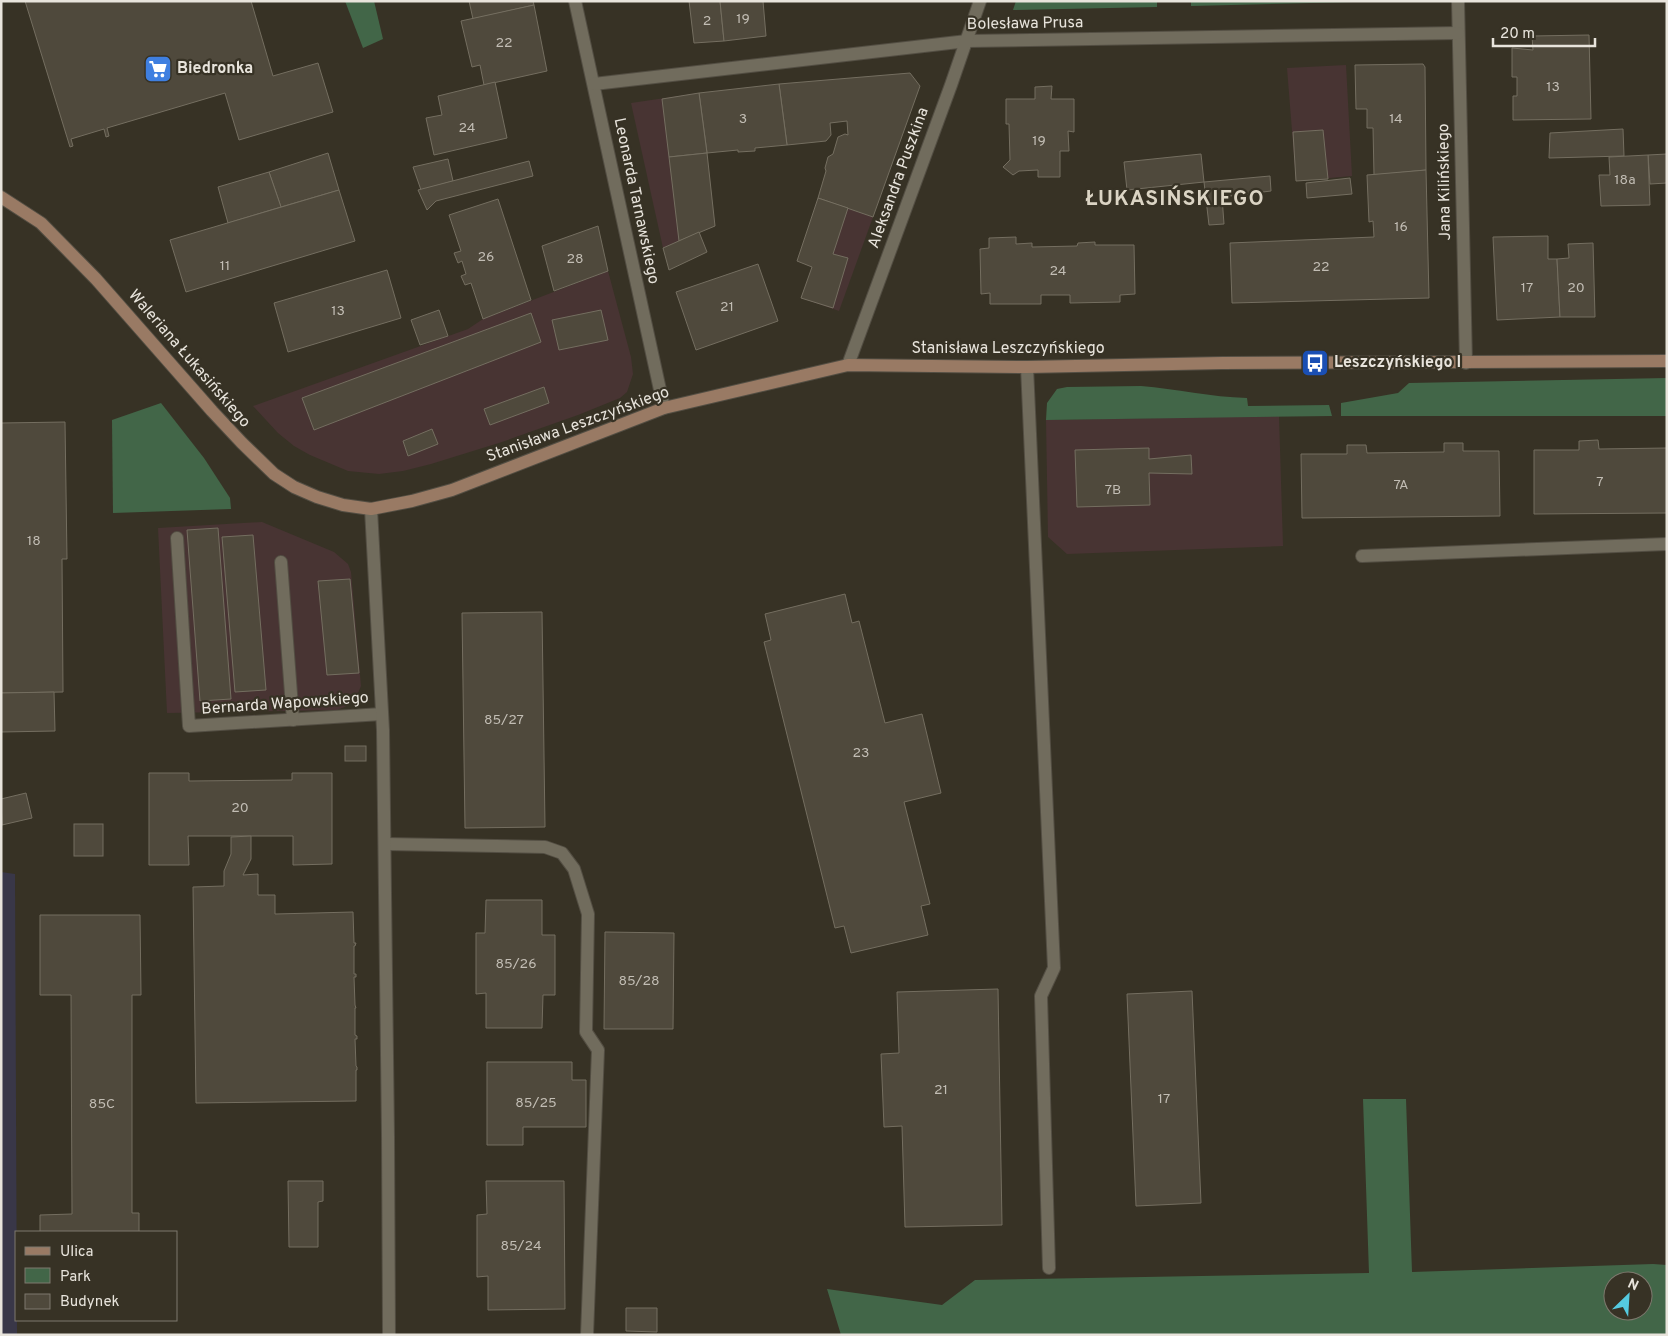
<svg xmlns="http://www.w3.org/2000/svg" width="1668" height="1336" viewBox="0 0 1668 1336" font-family="Overpass,sans-serif">
<style>
.industrial{fill:#483433}
.medical{fill:#393748}
.green{fill:#426648;fill-rule:evenodd}
.building{fill:#4f493c;stroke:#746e60}
.lines{fill:none;stroke-linecap:round;stroke-linejoin:round}
.lane-casing{stroke:#534e43;stroke-width:14}
.street-casing{stroke:#534e43;stroke-width:14}
.secondary-casing{stroke:#534e43;stroke-width:14}
.lane{stroke:#716c5d;stroke-width:12}
.street{stroke:#716c5d;stroke-width:12}
.secondary{stroke:#997a64;stroke-width:12}
.labels{text-anchor:middle;dominant-baseline:central;stroke-width:4.5;stroke-linejoin:round;paint-order:stroke}
.number-label{font-size:14px;fill:#c2bdb4}
.street-label{font-size:16px;fill:#e8e4dc;stroke:#373225}
.poi-label{font-size:16px;font-weight:bold;fill:#e8e4dc;stroke:#373225;text-anchor:start}
.district-label{font-size:21px;font-weight:bold;letter-spacing:1px;fill:#dbd4c4;stroke:#373225}
</style>
<rect width="100%" height="100%" fill="#373225"/>
<g class="industrial">
<path d="M1346,65L1352,176L1296,181L1287,68Z"/>
<path d="M699,93L715,226L663,248L631,103Z"/>
<path d="M818,198L873,217L839,311L801,298L812,267L797,261Z"/>
<path d="M608,271L631,357L633,374L627,392L620,398L578,415L502,442L431,464L403,471L379,474L348,471L310,455L294,446L278,433L253,406L468,329L483,319Z"/>
<path d="M1279,416L1283,546L1067,554L1048,537L1046,420Z"/>
<path d="M262,522L334,552L348,564L351,572L361,686L356,698L347,706L337,710L167,713L158,528Z"/>
</g>
<path class="medical" d="M1,872L15,874L17,1335H1Z"/>
<g class="green">
<path d="M345,1H374L383,39L363,48Z"/>
<path d="M1016,1H1157V7L1013,10Z"/>
<path d="M1191,1H1396L1191,6Z"/>
<path d="M1667,378V416H1341V403L1398,393L1409,383Z"/>
<path d="M1141,386C1176,389 1211,397 1247,398L1248,406L1329,405L1332,416L1046,420L1047,403L1057,389L1067,387Z"/>
<path d="M161,403L204,458L230,498L231,509L113,513L112,420Z"/>
<path d="M1363,1099H1406L1412,1272L1653,1264L1667,1265V1335H841L827,1289L942,1305L975,1280L1369,1273ZM1613,1281H1643V1311H1613Z"/>
</g>
<g class="building">
<path d="M25,1H251L273,76L318,63L333,112L239,140L225,93L107,128L109,136L106,137L104,129L71,139L73,146L70,147Z"/>
<path d="M469,1H533L534,5L473,19Z"/>
<path d="M689,1H720L724,41L694,43Z"/>
<path d="M720,1H763L766,36L724,41Z"/>
<path d="M534,5L547,71L484,85L480,65L472,67L461,21Z"/>
<path d="M1589,35L1591,119L1513,120V96H1517V77H1512V48L1533,50L1532,36Z"/>
<path d="M1423,64L1425,67L1426,170L1374,175L1373,128H1367V109H1356L1355,65Z"/>
<path d="M910,73L920,86L873,217L818,198L826,171L825,168L828,157L833,154L838,137L845,134L848,135L847,121L830,123L831,135L826,141L787,145L779,84Z"/>
<path d="M495,82L507,138L434,155L426,118L442,115L438,96Z"/>
<path d="M779,84L787,145L755,148V151L738,152V150L707,153L699,93Z"/>
<path d="M1052,86L1051,99H1074V132L1068,131L1069,151H1060V177H1038V170L1019,171L1013,175L1003,167L1010,160L1009,124H1006V99H1035V87Z"/>
<path d="M699,93L707,153L669,157L662,99Z"/>
<path d="M1623,129L1624,156L1549,158L1550,133Z"/>
<path d="M1323,130L1328,179L1296,181L1293,132Z"/>
<path d="M328,153L339,190L281,207L269,172Z"/>
<path d="M707,153L715,226L679,241L669,157Z"/>
<path d="M1201,154L1204,182L1127,190L1124,162Z"/>
<path d="M1667,154V183L1650,184L1648,155Z"/>
<path d="M1648,155L1650,205L1601,206L1599,175H1610L1609,157Z"/>
<path d="M448,159L453,181L421,190L413,167Z"/>
<path d="M529,161L533,176L436,201L427,210L418,190Z"/>
<path d="M1426,170L1429,298L1232,303L1230,243L1374,237L1373,221L1369,222L1367,175Z"/>
<path d="M269,172L281,207L228,223L218,187Z"/>
<path d="M1270,176L1271,191L1222,197L1224,224L1209,225L1204,182Z"/>
<path d="M1350,178L1352,194L1307,198L1306,183Z"/>
<path d="M339,190L355,241L186,292L170,240Z"/>
<path d="M818,198L848,208L833,254L848,258L833,308L801,298L812,267L797,261Z"/>
<path d="M498,199L531,300L483,319L471,283L465,285L461,276L466,274L462,261L458,263L454,253L461,251L449,215Z"/>
<path d="M598,226L608,271L554,291L542,246Z"/>
<path d="M699,232L707,252L669,270L663,248Z"/>
<path d="M1548,236V259H1557L1560,317L1497,320L1493,237Z"/>
<path d="M1016,237V244L1032,243V247L1077,246L1078,243L1095,242V245H1134L1135,294L1120,295V302L1070,303V295H1041V304H990V293L981,294L980,249L989,248V238Z"/>
<path d="M1593,243L1595,317H1560L1557,259L1569,258L1568,244Z"/>
<path d="M758,264L778,321L696,350L676,292Z"/>
<path d="M387,270L401,318L288,352L274,303Z"/>
<path d="M439,310L448,336L420,345L411,320Z"/>
<path d="M601,310L608,340L559,350L552,320Z"/>
<path d="M531,313L541,342L314,430L302,398Z"/>
<path d="M544,387L549,403L490,425L484,409Z"/>
<path d="M65,422L67,559H62L63,692L1,693V423Z"/>
<path d="M432,429L438,444L408,456L403,441Z"/>
<path d="M1598,440L1599,449L1667,448V513L1534,514V450H1579V441Z"/>
<path d="M1444,443H1463V451H1499L1500,516L1302,518L1301,454H1347V445H1366L1367,453L1444,452Z"/>
<path d="M1149,448V459L1191,455L1192,474L1149,473L1150,505L1077,507L1075,450Z"/>
<path d="M218,528L231,699L200,701L187,530Z"/>
<path d="M253,535L266,690L235,692L222,537Z"/>
<path d="M350,579L359,673L327,675L318,581Z"/>
<path d="M845,594L852,623L859,621L885,723L922,714L941,793L904,802L930,904L921,906L928,935L851,953L844,926L835,928L764,642L771,640L765,614Z"/>
<path d="M542,612L545,827L465,828L462,613Z"/>
<path d="M54,692L55,731L1,732V693Z"/>
<rect x="345" y="746" width="21" height="15"/>
<path d="M149,773H189V781L292,780V773H332V864L293,865V836H188L189,865H149Z"/>
<path d="M26,793L32,818L2,825L1,799Z"/>
<rect x="74" y="824" width="29" height="32"/>
<path d="M251,836V859L243,875L258,874V895H275V914L353,912L354,943H356L355,946H354V974H356V977H354L355,1005L356,1008H355V1035L357,1036V1039H355L356,1066L357,1067V1070H356V1101L196,1103L193,887L224,886V871L231,854V837Z"/>
<path d="M486,900H542V935H555V995H543L542,1028H486V993L476,994V933H485Z"/>
<path d="M40,915H140L141,995H132V1213H139V1232H40V1215L72,1214L71,995H40Z"/>
<path d="M605,932L674,933L673,1029H604Z"/>
<path d="M998,989L1002,1225L905,1227L902,1126L884,1127L881,1054L899,1053L897,992Z"/>
<path d="M1192,991L1201,1203L1136,1206L1127,994Z"/>
<path d="M487,1062H572V1080H586V1127H523V1145H487Z"/>
<path d="M288,1181H323V1201L318,1202V1247H289Z"/>
<path d="M486,1181H564L565,1309L488,1310V1276L477,1277V1215L487,1214Z"/>
<path d="M626,1308H657V1332L626,1331Z"/>
</g>
<g class="lines">
<g class="lane-casing">
<g id="lane">
<path d="M1027,367L1054,968L1041,996L1049,1268"/>
<path d="M177,538L189,726L382,714"/>
<path d="M1362,556L1667,544"/>
<path d="M281,562L293,720"/>
<path d="M386,844L545,847L562,853L574,869L588,914L586,1032L598,1050L587,1335"/>
</g>
</g>
<g class="street-casing">
<g id="street">
<path d="M575,1L664,408"/>
<path d="M1458,1L1466,363"/>
<path d="M594,84L967,41L1458,33"/>
<path d="M848,365L951,85L980,1"/>
<path d="M371,509L383,730L388,1136L389,1335"/>
</g>
</g>
<g class="secondary-casing">
<path id="secondary" d="M1,197L41,223L96,279L212,411L242,443L274,474L294,487L317,497L343,505L371,509L412,501L452,490L664,408L848,365L1027,367L1222,363L1667,361"/>
</g>
<use href="#lane" class="lane"/>
<use href="#street" class="street"/>
<use href="#secondary" class="secondary"/>
</g>
<defs>
<g id="supermarket-square" transform="scale(1.4375)"><rect x="-9" y="-9" width="18" height="18" rx="4" fill="#3f7fe0" stroke="#373225"/><path d="M-6-5.5h2.5l.6 2H6L4.5 2H-2.5L-4.4-4H-6ZM-1.5 3.2a1.3 1.3 0 1 0 .1 0ZM3 3.2a1.3 1.3 0 1 0 .1 0Z" fill="#fff"/></g>
<g id="bus-square" transform="scale(1.4375)"><rect x="-9" y="-9" width="18" height="18" rx="4" fill="#1a4fb4" stroke="#373225"/><path d="M-5-6H5V4H4V6H2V4H-2V6H-4V4H-5ZM-3.5-4V0h7V-4ZM-3.5 1.2v1.5H-2V1.2ZM2 1.2v1.5H3.5V1.2Z" fill="#fff"/></g>
</defs>
<g fill-rule="evenodd">
<use href="#supermarket-square" x="158" y="69"/>
<use href="#bus-square" x="1315" y="363"/>
</g>
<g class="labels">
<g class="number-label">
<text x="743" y="19">19</text>
<text x="707" y="21">2</text>
<text x="504" y="43">22</text>
<text x="1553" y="87">13</text>
<text x="743" y="119">3</text>
<text x="1396" y="119">14</text>
<text x="467" y="128">24</text>
<text x="1039" y="141">19</text>
<text x="1625" y="180">18a</text>
<text x="1401" y="227">16</text>
<text x="486" y="257">26</text>
<text x="575" y="259">28</text>
<text x="225" y="266">11</text>
<text x="1321" y="267">22</text>
<text x="1058" y="271">24</text>
<text x="1527" y="288">17</text>
<text x="1576" y="288">20</text>
<text x="727" y="307">21</text>
<text x="338" y="311">13</text>
<text x="1600" y="482">7</text>
<text x="1401" y="485">7A</text>
<text x="1113" y="490">7B</text>
<text x="34" y="541">18</text>
<text x="504" y="720">85/27</text>
<text x="861" y="753">23</text>
<text x="240" y="808">20</text>
<text x="516" y="964">85/26</text>
<text x="639" y="981">85/28</text>
<text x="941" y="1090">21</text>
<text x="1164" y="1099">17</text>
<text x="536" y="1103">85/25</text>
<text x="102" y="1104">85C</text>
<text x="521" y="1246">85/24</text>
</g>
<g class="street-label">
<text transform="translate(1025 24) rotate(-1)">Bolesława Prusa</text>
<text transform="translate(899 178) rotate(-70)">Aleksandra Puszkina</text>
<text transform="translate(1445 182) rotate(-91)">Jana Kilińskiego</text>
<text transform="translate(636 201) rotate(78)">Leonarda Tarnawskiego</text>
<text x="1008" y="349">Stanisława Leszczyńskiego</text>
<text transform="translate(189 359) rotate(49)">Waleriana Łukasińskiego</text>
<text transform="translate(578 425) rotate(-20)">Stanisława Leszczyńskiego</text>
<text transform="translate(285 704) rotate(-4)">Bernarda Wapowskiego</text>
</g>
<g class="poi-label">
<text x="177" y="69">Biedronka</text>
<text x="1334" y="363">Leszczyńskiego I</text>
</g>
<g class="district-label">
<text x="1175" y="199">ŁUKASIŃSKIEGO</text>
</g>
</g>
<rect width="1668" height="1336" fill="none" stroke="#e8e4dc" stroke-width="5"/>
<rect x="15" y="1231" width="162" height="90" fill="#373225" stroke="#7e796e"/>
<rect x="25" y="1247" width="25" height="8" fill="#997a64" stroke="#7e796e"/>
<text x="60" y="1256" font-size="15" fill="#e8e4dc">Ulica</text>
<rect x="25" y="1268" width="25" height="15" fill="#426648" stroke="#7e796e"/>
<text x="60" y="1281" font-size="15" fill="#e8e4dc">Park</text>
<rect x="25" y="1294" width="25" height="15" fill="#4f493c" stroke="#7e796e"/>
<text x="60" y="1306" font-size="15" fill="#e8e4dc">Budynek</text>
<g transform="translate(1628 1296) rotate(25)"><circle r="24" fill="#373225" stroke="#7e796e"/>
<path d="M0-4L9 19L0 12L-9 19Z" fill="#55cae0"/>
<text y="-8" font-size="14" font-weight="bold" text-anchor="middle" fill="#e8e4dc">N</text>
</g>
<path d="M1493 38v8h102v-8" fill="none" stroke="#e8e4dc" stroke-width="2.5"/>
<text x="1500" y="38" font-size="15" fill="#e8e4dc" stroke="#373225" stroke-width="4" paint-order="stroke">20 m</text>
</svg>
